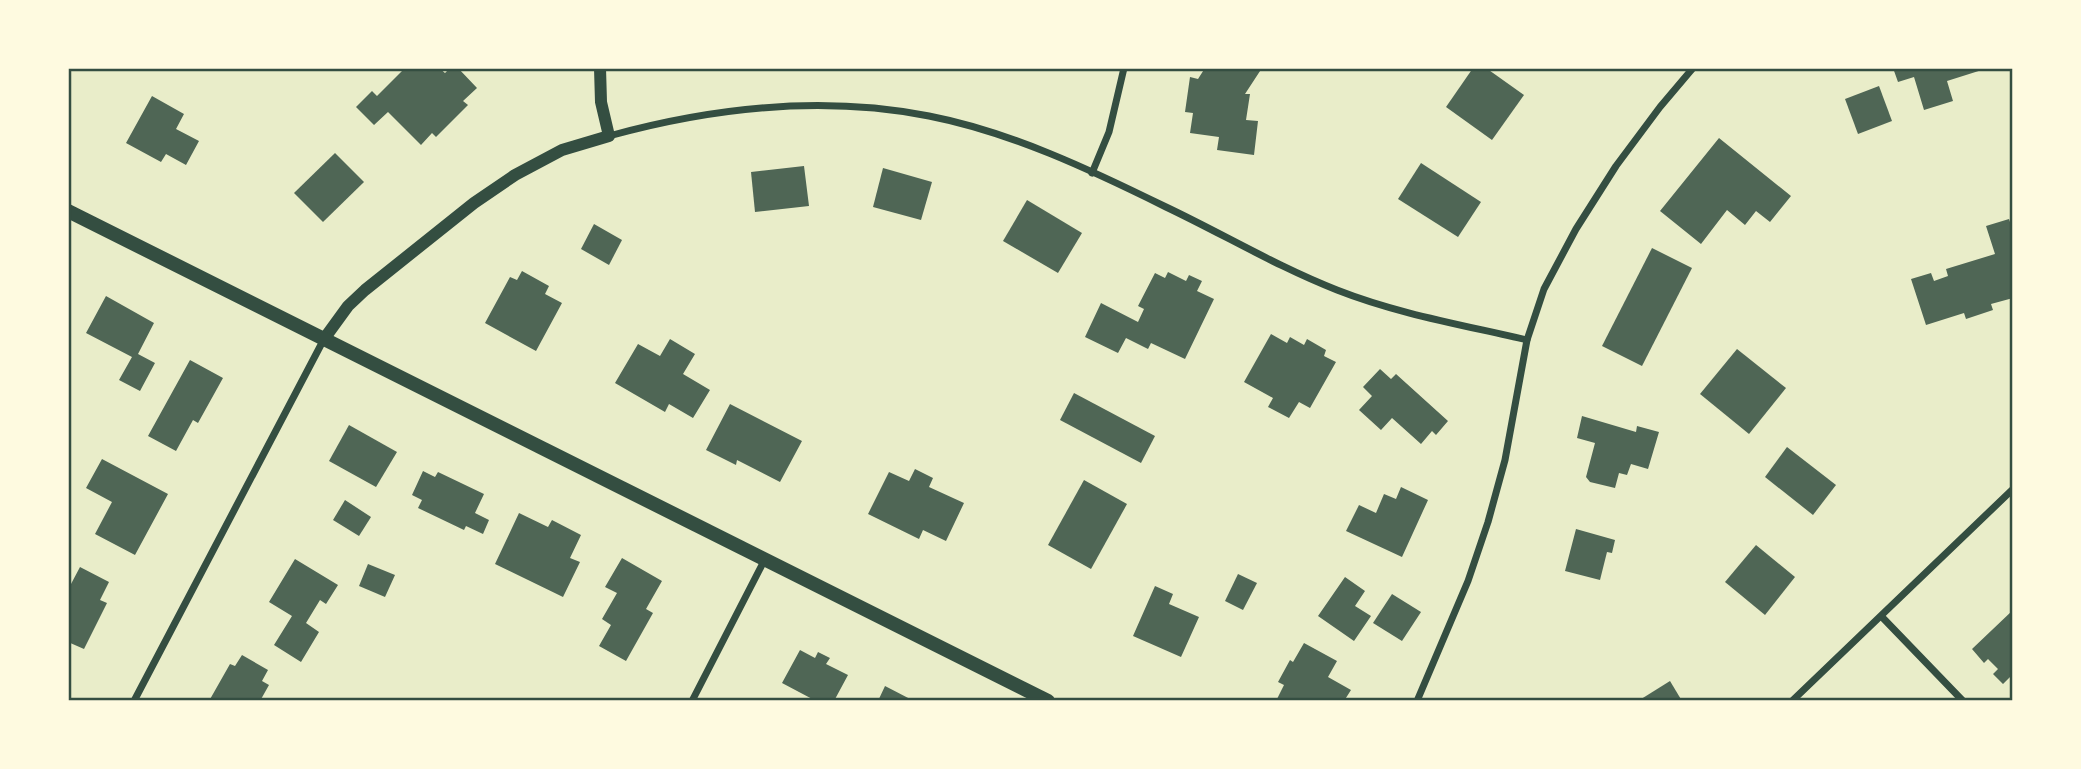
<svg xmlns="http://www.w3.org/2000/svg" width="2081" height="769" viewBox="0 0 2081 769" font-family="'Sofia Sans Condensed',sans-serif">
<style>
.building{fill:#4f6655}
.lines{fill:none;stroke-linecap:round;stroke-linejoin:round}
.minor{stroke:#344e41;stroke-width:7}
.tertiary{stroke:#344e41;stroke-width:12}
.secondary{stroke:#344e41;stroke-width:14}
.neatline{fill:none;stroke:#344e41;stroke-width:2.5}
</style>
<rect width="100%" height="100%" fill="#e9edc9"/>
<g class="building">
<path d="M405,68H439L445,73L450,68H458L477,88L463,101L468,105L436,137L432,133L421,145L388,112L374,125L356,107L372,91L377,96Z"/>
<path d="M1205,68H1262L1245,94H1250L1246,120L1258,121L1254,155L1217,150L1219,137L1190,133L1193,113L1185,112L1190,77L1198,79Z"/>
<path d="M1473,68H1486L1524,95L1492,140L1446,107Z"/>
<path d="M1893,68H1985V69L1947,81L1953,101L1924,110L1914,77L1898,82Z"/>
<path d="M1879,86L1892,121L1858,134L1845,99Z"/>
<path d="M152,96L184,114L176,129L199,141L186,165L166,154L161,162L126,143Z"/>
<path d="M1719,138L1791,196L1770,222L1756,211L1745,225L1727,210L1701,244L1660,211Z"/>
<path d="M335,153L364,182L323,222L294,193Z"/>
<path d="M1421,163L1481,202L1458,237L1398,199Z"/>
<path d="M804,166L809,206L755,212L751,172Z"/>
<path d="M883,168L932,182L921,220L873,207Z"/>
<path d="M1027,200L1082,233L1058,273L1003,241Z"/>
<path d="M2009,219L2013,231V298L1991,304L1993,310L1966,319L1964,313L1926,325L1911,279L1931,273L1934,281L1948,276L1946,269L1995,254L1986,226Z"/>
<path d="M594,224L622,240L609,265L581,249Z"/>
<path d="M1652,248L1692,268L1642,366L1602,346Z"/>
<path d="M522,271L549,286L545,294L562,303L536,351L485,323L510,277L517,280Z"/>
<path d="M1168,272L1186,281L1189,275L1202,281L1197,291L1214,299L1185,359L1151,343L1148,349L1126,338L1118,353L1085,337L1101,303L1138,322L1144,309L1138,306L1155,273L1165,278Z"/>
<path d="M106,296L154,323L138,354L155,363L140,391L119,380L132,357L86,333Z"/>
<path d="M1271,334L1287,343L1290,337L1304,345L1307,339L1326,350L1324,356L1336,362L1310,408L1299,402L1289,418L1268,407L1273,398L1244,382Z"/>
<path d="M670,339L695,354L683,374L710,390L693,418L669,404L665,412L615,383L638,344L660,356Z"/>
<path d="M1737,349L1786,388L1749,434L1700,394Z"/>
<path d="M190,360L223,378L198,423L193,420L176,451L148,436Z"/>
<path d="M1380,369L1391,379L1396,374L1448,421L1436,435L1432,431L1421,444L1392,418L1381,430L1359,410L1372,396L1363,387Z"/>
<path d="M1074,393L1155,436L1141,463L1060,420Z"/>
<path d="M730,404L802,441L780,482L737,460L736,465L706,450Z"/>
<path d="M1582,416L1636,432L1637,426L1659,432L1648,469L1631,464L1627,475L1619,473L1615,488L1590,482L1586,477L1595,443L1577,438Z"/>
<path d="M349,425L397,452L376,487L329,461Z"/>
<path d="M1787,447L1836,485L1813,515L1765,477Z"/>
<path d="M102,459L168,494L135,555L95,534L112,502L86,488Z"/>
<path d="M915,469L933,478L929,487L964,503L946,541L923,530L919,539L868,514L889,472L909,481Z"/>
<path d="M423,471L435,477L438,472L484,494L475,513L489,520L483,534L466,526L464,530L418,508L422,500L412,495Z"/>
<path d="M1084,480L1127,504L1091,569L1048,545Z"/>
<path d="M1401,487L1428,500L1402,557L1346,531L1359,505L1376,513L1384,494L1396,499Z"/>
<path d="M345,500L371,517L359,536L333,520Z"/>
<path d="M519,513L548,527L552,520L581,535L570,558L580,562L563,597L495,564Z"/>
<path d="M1576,529L1615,540L1612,553L1607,552L1600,580L1565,571Z"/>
<path d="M1756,545L1795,577L1765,615L1725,582Z"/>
<path d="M622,558L662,581L646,609L653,613L626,661L599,646L611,625L602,619L617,593L605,587Z"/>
<path d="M295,559L338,585L326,604L320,600L306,623L319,632L301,662L274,645L292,616L269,602Z"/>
<path d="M368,564L395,575L385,597L359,586Z"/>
<path d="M80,567L109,582L100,600L107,603L84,649L68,642V583L71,584Z"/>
<path d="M1238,574L1257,583L1243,610L1225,601Z"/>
<path d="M1345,577L1365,591L1355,606L1371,616L1354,641L1318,616Z"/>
<path d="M1155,586L1173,594L1169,604L1199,617L1181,657L1133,636Z"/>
<path d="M1392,594L1421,612L1402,641L1373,623Z"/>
<path d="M2013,610V674L2003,684L1993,674L1998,669L1988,659L1984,663L1972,649Z"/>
<path d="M1304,643L1337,661L1328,677L1351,690L1344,701H1276L1284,685L1278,682L1290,660L1293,662Z"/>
<path d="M800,650L815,658L818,652L830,658L826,664L848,675L834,701H816L782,683Z"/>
<path d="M242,655L268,670L262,681L269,685L260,701H209L230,664L235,666Z"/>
<path d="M1670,681L1682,701H1638Z"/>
<path d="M885,686L914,701H878Z"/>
</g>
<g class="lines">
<g class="minor">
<path d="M609,136C714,107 821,95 929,116C1011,132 1091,170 1166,207C1223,234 1278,267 1337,290C1398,314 1463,325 1527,340"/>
<path d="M1092,173L1109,132L1124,68"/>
<path d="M1882,617L1963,701"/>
<path d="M134,701L324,339"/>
<path d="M692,701L765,559"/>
<path d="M1417,701L1468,581L1488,522L1505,460L1527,340L1544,289L1576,229L1616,166L1660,107L1693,68"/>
<path d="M1792,701L2013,489"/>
</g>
<path class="tertiary" d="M324,339L348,306L365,290L474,203L515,175L562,150L609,136L601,102L600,68"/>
<path class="secondary" d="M68,211L1048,701"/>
</g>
<rect width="2081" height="769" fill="none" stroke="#fefae0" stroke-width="140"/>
<rect x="70" y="70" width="1941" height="629" class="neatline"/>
</svg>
